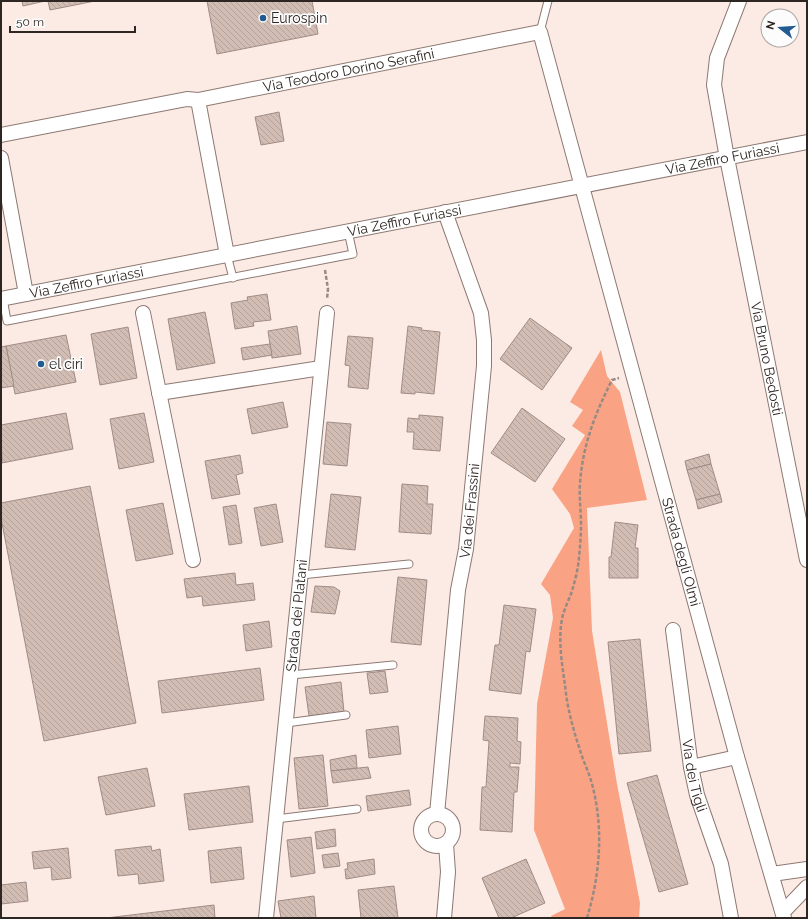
<svg xmlns="http://www.w3.org/2000/svg" width="808" height="919" viewBox="0 0 808 919" font-family="Raleway,sans-serif">
<style>
.green{fill:#f9a384}
.building{fill:url(#building-back-hatch);stroke:#a08c85}
.lines{fill:none;stroke-linecap:round;stroke-linejoin:round}
.service-casing{stroke:#8d7973;stroke-width:9}
.minor-casing{stroke:#8d7973;stroke-width:16}
.path{stroke:#978a85;stroke-width:2.5;stroke-dasharray:4 2;stroke-linecap:butt}
.service{stroke:#fff;stroke-width:7}
.minor{stroke:#fff;stroke-width:14}
.poi-dot{fill:#225a92;stroke:#fcfcfc;stroke-width:1.5}
.labels{text-anchor:middle;dominant-baseline:central;stroke-width:3.5;stroke-linejoin:round;paint-order:stroke}
.poi-label{font-size:14px;fill:#2e2623;stroke:#fcfcfc;text-anchor:start}
.street-label{font-size:14px;fill:#2e2623;stroke:#fcfcfc}
</style>
<defs>
<pattern id="building-back-hatch" width="6" height="6" patternUnits="userSpaceOnUse"><rect width="6" height="6" fill="#d2bdb5"/><path d="M-1 5l2 2M0 0l6 6M5-1l2 2" fill="none" stroke="#b5a29b"/></pattern>
</defs>
<rect width="100%" height="100%" fill="#fcebe4"/>
<path class="green" d="M601,350L607,376L620,392L647,500L587,508L592,631L617,784L640,903L639,918H552L551,916L565,909L534,830L537,704L553,618L550,595L541,584L574,528L570,514L552,489L585,435L572,426L583,410L570,402Z"/>
<g class="building">
<path d="M22,1H45L23,6Z"/>
<path d="M48,1H95L50,10Z"/>
<path d="M207,1H312L318,34L217,54Z"/>
<path d="M279,112L284,141L261,145L255,117Z"/>
<path d="M267,294L271,320L253,322L254,326L235,329L231,303L248,300L247,297Z"/>
<path d="M205,312L215,363L177,370L168,319Z"/>
<path d="M530,318L572,348L542,390L500,359Z"/>
<path d="M297,326L301,354L272,358L268,331Z"/>
<path d="M408,326L422,328L421,330L440,332L434,394L415,392V394L401,393Z"/>
<path d="M128,327L137,378L100,385L91,334Z"/>
<path d="M66,335L76,382L15,394L6,346Z"/>
<path d="M348,336L373,338L368,389L348,387L350,366L345,365Z"/>
<path d="M270,344L272,355L243,360L241,348Z"/>
<path d="M6,346L14,386L1,388V347Z"/>
<path d="M283,402L288,427L252,434L247,409Z"/>
<path d="M522,408L565,439L535,482L491,453Z"/>
<path d="M66,413L73,449L2,463L1,425Z"/>
<path d="M144,413L154,462L119,469L110,419Z"/>
<path d="M419,415L443,417L440,451L413,449L414,432H407L408,418L419,419Z"/>
<path d="M327,422L351,424L347,466L323,464Z"/>
<path d="M709,454L711,464L687,470L685,461Z"/>
<path d="M240,455L243,473L236,475L240,494L212,499L205,461Z"/>
<path d="M711,464L720,494L696,500L687,470Z"/>
<path d="M402,484L428,486L427,504H433L431,534L399,532Z"/>
<path d="M90,486L136,723L44,741L1,518V503Z"/>
<path d="M331,494L361,497L355,550L325,547Z"/>
<path d="M720,494L722,502L698,509L696,500Z"/>
<path d="M163,503L173,554L136,561L126,510Z"/>
<path d="M276,504L283,542L261,546L254,508Z"/>
<path d="M236,505L242,543L229,545L223,507Z"/>
<path d="M615,522L638,525L635,548H638V578H609V557H611Z"/>
<path d="M235,573L236,585L253,583L255,600L203,606L202,596L187,598L184,579Z"/>
<path d="M398,577L427,580L421,645L391,642Z"/>
<path d="M315,586L334,587L340,591L335,614L311,612Z"/>
<path d="M504,605L536,609L530,652L526,651L521,694L489,690L495,645H499Z"/>
<path d="M269,621L272,647L246,651L243,625Z"/>
<path d="M640,639L651,751L619,754L608,642Z"/>
<path d="M260,668L264,700L162,713L158,681Z"/>
<path d="M385,671L388,692L370,694L367,673Z"/>
<path d="M341,682L344,712L309,716L305,687Z"/>
<path d="M485,716L518,718L517,741L521,742L520,764L510,763V767H519L517,792H514L512,832L480,830L482,787H486L489,741L483,740Z"/>
<path d="M398,726L401,754L369,758L366,730Z"/>
<path d="M323,755L328,806L299,809L294,758Z"/>
<path d="M356,755L357,768L331,771L330,760Z"/>
<path d="M368,767L371,778L333,783L331,771Z"/>
<path d="M147,768L155,806L106,815L98,777Z"/>
<path d="M657,775L688,884L659,892L627,783Z"/>
<path d="M249,786L253,822L189,830L184,794Z"/>
<path d="M409,790L411,805L368,811L366,796Z"/>
<path d="M335,829L336,846L317,849L315,832Z"/>
<path d="M311,837L315,873L291,877L287,840Z"/>
<path d="M151,846L152,851L160,849L164,881L139,884L138,874L118,876L115,850Z"/>
<path d="M241,847L244,879L211,883L208,851Z"/>
<path d="M68,848L71,878L52,880L51,867L34,869L32,852Z"/>
<path d="M338,853L340,866L324,868L322,855Z"/>
<path d="M374,859L375,874L346,879L345,869H348L347,863Z"/>
<path d="M526,859L545,903L511,918H499L482,878Z"/>
<path d="M26,882L28,901L1,904V885Z"/>
<path d="M394,886L398,918H361L358,890Z"/>
<path d="M314,896L316,918H281L278,901Z"/>
<path d="M214,905L215,918H106Z"/>
</g>
<g class="lines">
<g class="service-casing">
<g id="service">
<path d="M540,32L548,1"/>
<path d="M227,255L233,278"/>
<path d="M3,298L7,321L353,254L348,231"/>
<path d="M301,575L409,564"/>
<path d="M291,675L393,665"/>
<path d="M286,723L346,715"/>
<path d="M276,819L357,809"/>
</g>
</g>
<g class="minor-casing">
<g id="minor">
<path id="s1" d="M739,1L717,58L714,85L727,158L807,560"/>
<path d="M198,100L227,255"/>
<path id="s2" d="M1,135L187,99L198,100L540,32L737,757L784,918"/>
<path d="M1,158L26,294"/>
<path id="s3" d="M1,299L807,142"/>
<path d="M143,313L193,560"/>
<path d="M159,393L321,368"/>
<path id="s4" d="M673,630L691,767L697,795L721,864L731,918"/>
<path d="M691,767L737,757"/>
<circle cx="437" cy="830" r="16"/>
<path id="s5" d="M437,814L458,590L466,549L484,366V340L481,313L445,212"/>
<path d="M772,874L807,869"/>
<path d="M783,912L807,887"/>
<path id="s6" d="M266,918L327,313"/>
<path d="M444,918L448,872L446,844"/>
</g>
</g>
<g class="path">
<path d="M325,270L328,289L327,299"/>
<path d="M587,918C600,875 604,828 592,784C589,772 583,761 580,750C573,729 567,707 565,685C562,664 558,641 562,619C564,609 569,600 572,591C575,581 578,569 579,558C580,547 581,536 581,525C581,511 579,497 580,483C583,444 595,414 612,380L619,378"/>
</g>
<use href="#service" class="service"/>
<use href="#minor" class="minor"/>
</g>
<g class="poi-dot">
<circle cx="263" cy="18" r="4"/>
<circle cx="41" cy="364" r="4"/>
</g>
<g class="labels">
<g class="poi-label">
<text x="271" y="18">Eurospin</text>
<text x="49" y="364">el ciri</text>
</g>
<g class="street-label">
<text stroke="none"><textPath href="#s2" startOffset="354">Via Teodoro Dorino Serafini</textPath></text>
<text stroke="none"><textPath href="#s3" startOffset="735">Via Zeffiro Furiassi</textPath></text>
<text stroke="none"><textPath href="#s3" startOffset="411">Via Zeffiro Furiassi</textPath></text>
<text stroke="none"><textPath href="#s3" startOffset="87">Via Zeffiro Furiassi</textPath></text>
<text stroke="none"><textPath href="#s1" startOffset="367">Via Bruno Bedosti</textPath></text>
<text stroke="none"><textPath href="#s5" startOffset="305">Via dei Frassini</textPath></text>
<text stroke="none"><textPath href="#s2" startOffset="1088">Strada degli Olmi</textPath></text>
<text stroke="none"><textPath href="#s6" startOffset="304">Strada dei Platani</textPath></text>
<text stroke="none"><textPath href="#s4" startOffset="147">Via dei Tigli</textPath></text>
</g>
</g>
<rect width="808" height="919" fill="none" stroke="#2e2623" stroke-width="4"/>
<g transform="translate(780 28) rotate(287)"><circle r="19" fill="#fcfcfc" stroke="#aaa6a5"/>
<path d="M0-3L7 15L0 10L-7 15Z" fill="#225a92"/>
<text y="-6" font-size="11" font-weight="bold" text-anchor="middle" fill="#2e2623">N</text>
</g>
<path d="M10 26v6h125v-6" fill="none" stroke="#2e2623" stroke-width="2"/>
<text x="16" y="26" font-size="12" fill="#2e2623" stroke="#fcfcfc" stroke-width="3" paint-order="stroke">50 m</text>
</svg>
